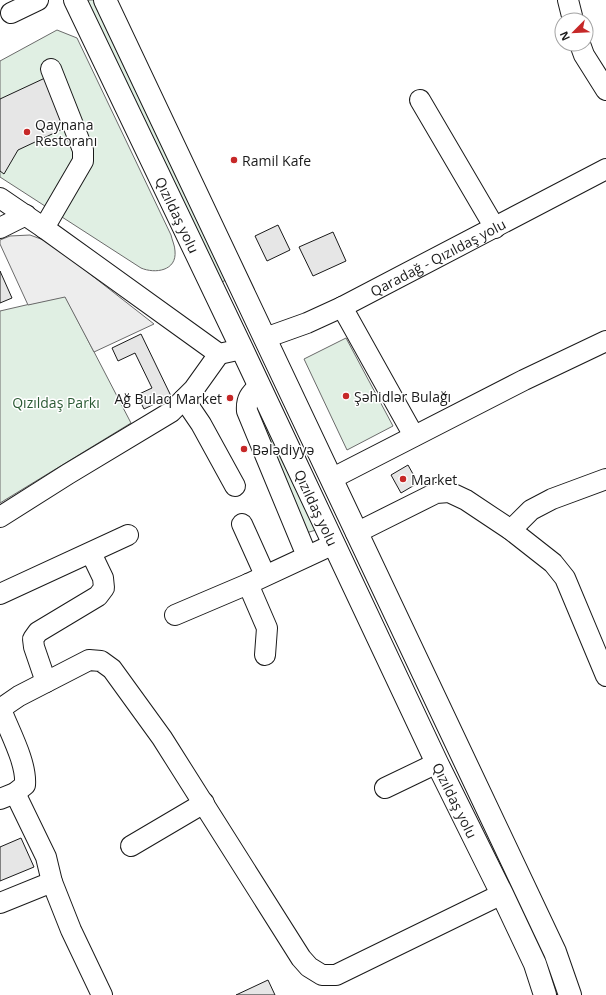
<svg xmlns="http://www.w3.org/2000/svg" width="606" height="995" viewBox="0 0 606 995" font-family="'Open Sans',sans-serif">
<style>
.green{fill:#e0efe3;stroke:#6a6a6a}
.parking{fill:#ededed;stroke:#6a6a6a}
.building{fill:#e6e6e6;stroke:#1a1a1a}
.lines{fill:none;stroke-linecap:round;stroke-linejoin:round}
.minor-casing{stroke:#1a1a1a;stroke-width:22}
.major-casing{stroke:#1a1a1a;stroke-width:24}
.minor{stroke:#fff;stroke-width:20}
.major{stroke:#fff;stroke-width:22}
.poi-dot{fill:#c62828;stroke:#fff;stroke-width:1.5}
.labels{text-anchor:middle;dominant-baseline:central;stroke-width:3;stroke-linejoin:round;paint-order:stroke}
.poi-label{font-size:14px;fill:#1a1a1a;stroke:#fff;text-anchor:start}
.street-label{font-size:14px;fill:#1a1a1a;stroke:#fff}
.park-label{font-size:14px;fill:#2b5a34;stroke:#fff}
</style>
<rect width="100%" height="100%" fill="#fff"/>
<g class="green">
<path d="M86,0H95L228,279L220,283Z"/>
<path d="M57,30L77,38L171,235C172,240 175,246 175,251C177,271 155,274 141,268L0,177V61Z"/>
<path d="M65,296L131,423L0,503V311Z"/>
<path d="M346,338L393,426L347,450L304,359Z"/>
<path d="M266,420L316,530L306,533L259,423Z"/>
</g>
<path class="parking" d="M30,235L49,242L154,324L94,352L65,297L28,305L0,244V240L10,236Z"/>
<g class="building">
<path d="M45,78L67,127L18,150L4,174L0,171V99Z"/>
<path d="M278,225L290,250L267,261L255,236Z"/>
<path d="M333,232L346,261L313,276L299,247Z"/>
<path d="M0,271L12,298L0,303Z"/>
<path d="M141,334L171,396L144,409L137,395L152,388L135,353L118,361L112,348Z"/>
<path d="M408,465L418,483L401,493L391,475Z"/>
<path d="M21,838L34,867L0,881V847Z"/>
<path d="M268,980L275,995H236Z"/>
</g>
<g class="lines">
<g class="minor-casing">
<g id="minor">
<path d="M568,0L573,20"/>
<path d="M11,13L38,0"/>
<path d="M580,44L584,55L606,90"/>
<path d="M420,100L495,228"/>
<path d="M0,198L44,228L219,354L242,349"/>
<path d="M0,228L26,215"/>
<path d="M44,228L83,161V150L51,69"/>
<path d="M342,307L414,436"/>
<path id="s1" d="M265,338L307,323L342,307L606,169"/>
<path d="M259,386C250,394 246,399 247,411L307,556"/>
<path d="M184,399L201,424L235,486"/>
<path d="M331,479L524,380L606,341"/>
<path d="M0,517L68,474L171,412L194,389L219,354"/>
<path d="M242,524L265,575"/>
<path d="M511,530L531,510L552,499L606,479"/>
<path d="M356,533L436,493L449,492L466,500L511,530L553,563L565,578L606,676"/>
<path d="M248,584L267,628L265,655"/>
<path d="M0,594L128,535"/>
<path d="M175,615L248,584L334,544"/>
<path d="M46,682L34,647L33,639L38,632L98,596L104,588L103,578L91,553"/>
<path d="M0,707C8,729 27,762 25,785L15,793L0,799"/>
<path d="M0,709L19,696L89,660L101,661L112,669L162,738L301,958L309,967L322,975H336L502,894"/>
<path d="M385,788L437,763"/>
<path d="M15,793L46,857L52,882L71,930L102,995"/>
<path d="M131,846L204,803"/>
<path d="M0,903L52,882"/>
</g>
</g>
<g class="major-casing">
<g id="major">
<path id="s2" d="M75,0L242,349L437,763L502,894L535,964L545,995"/>
<path d="M105,0L555,952L570,995"/>
</g>
</g>
<use href="#minor" class="minor"/>
<use href="#major" class="major"/>
</g>
<g class="poi-dot">
<circle cx="27" cy="132" r="4"/>
<circle cx="234" cy="160" r="4"/>
<circle cx="346" cy="396" r="4"/>
<circle cx="230" cy="398" r="4"/>
<circle cx="244" cy="449" r="4"/>
<circle cx="403" cy="479" r="4"/>
</g>
<g class="labels">
<g class="poi-label">
<text x="35" y="124">Qaynana<tspan x="35" dy="16">Restoranı</tspan></text>
<text x="242" y="160">Ramil Kafe</text>
<text x="354" y="396">Şəhidlər Bulağı</text>
<text x="222" y="398" text-anchor="end">Ağ Bulaq Market</text>
<text x="252" y="449">Bələdiyyə</text>
<text x="411" y="479">Market</text>
</g>
<g class="street-label">
<text stroke="none"><textPath href="#s2" startOffset="238">Qızıldaş yolu</textPath></text>
<text stroke="none"><textPath href="#s1" startOffset="191">Qaradağ - Qızıldaş yolu</textPath></text>
<text stroke="none"><textPath href="#s2" startOffset="562">Qızıldaş yolu</textPath></text>
<text stroke="none"><textPath href="#s2" startOffset="886">Qızıldaş yolu</textPath></text>
</g>
<g class="park-label">
<text x="56" y="402">Qızıldaş Parkı</text>
</g>
</g>
<g transform="translate(574 32) rotate(246)"><circle r="19" fill="#ffffff" stroke="#a3a3a3"/>
<path d="M0-3L7 15L0 10L-7 15Z" fill="#c62828"/>
<text y="-6" font-size="11" font-weight="bold" text-anchor="middle" fill="#1a1a1a">N</text>
</g>
</svg>
